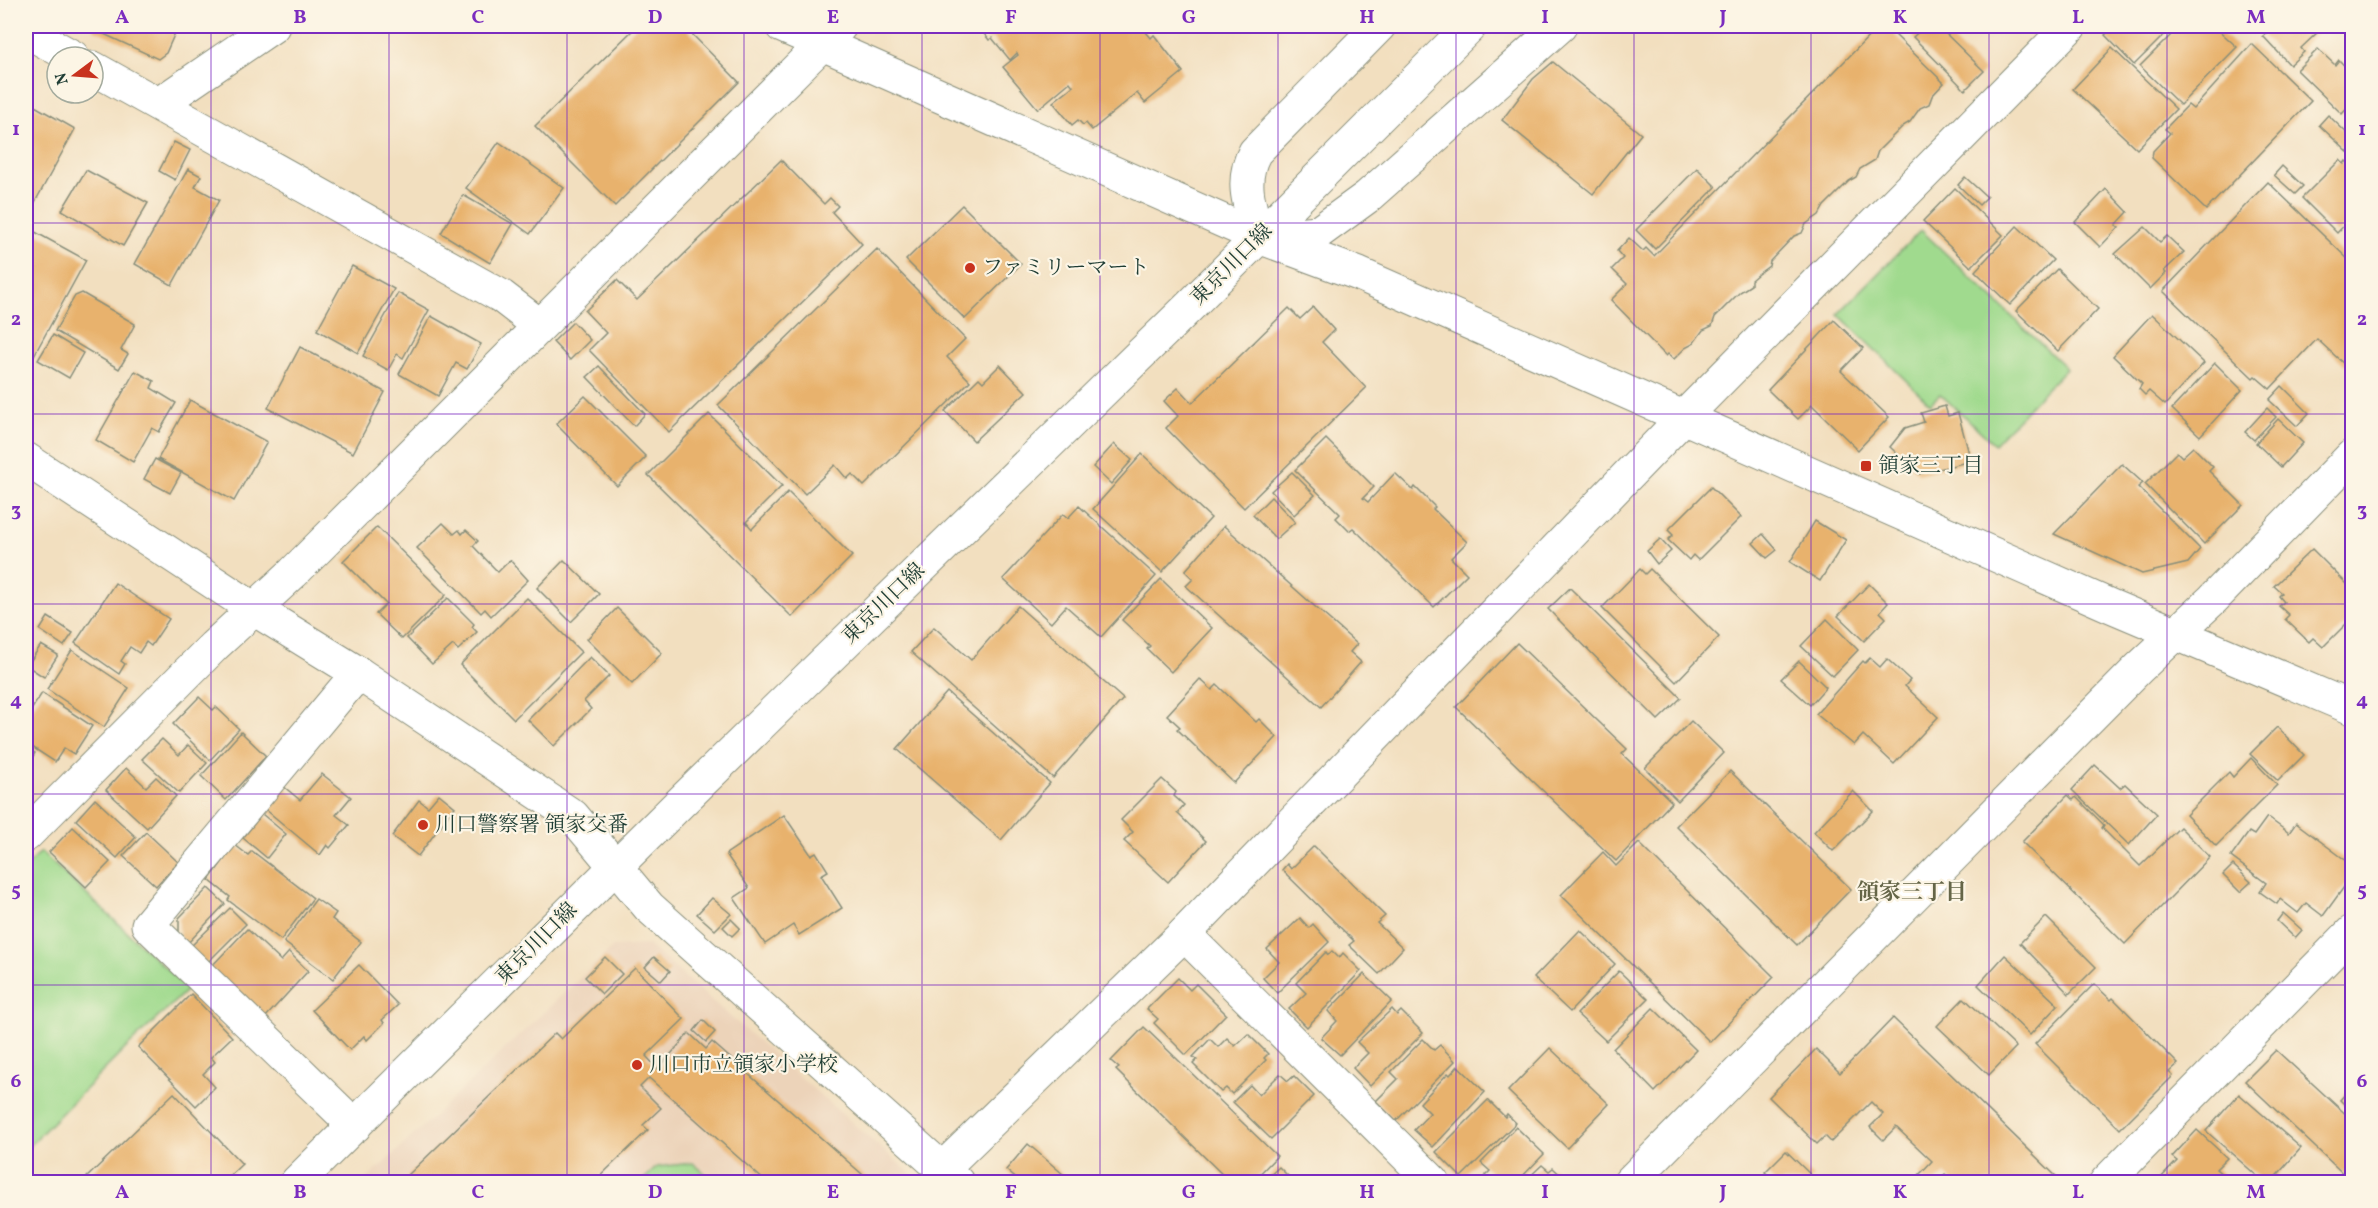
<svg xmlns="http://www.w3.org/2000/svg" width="2378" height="1208" viewBox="0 0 2378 1208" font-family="Vollkorn,'Noto Serif JP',serif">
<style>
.built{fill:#ecd3b9}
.green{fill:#a0da8e;stroke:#608c61;stroke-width:1.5}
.building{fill:#e8b26d}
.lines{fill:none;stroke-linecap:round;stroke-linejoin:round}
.minor-casing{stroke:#888e7a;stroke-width:35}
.major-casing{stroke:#888e7a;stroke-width:35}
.minor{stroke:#fff;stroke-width:33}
.major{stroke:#fff;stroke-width:33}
.grid{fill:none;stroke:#7b2cbf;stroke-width:1.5;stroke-opacity:0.55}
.poi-dot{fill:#c8321e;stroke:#fcf5e5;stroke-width:2}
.labels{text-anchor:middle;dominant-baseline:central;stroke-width:4.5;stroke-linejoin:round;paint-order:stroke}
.street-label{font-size:21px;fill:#1f3d34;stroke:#fcf5e5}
.poi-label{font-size:21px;fill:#1f3d34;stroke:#fcf5e5;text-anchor:start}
.neighbourhood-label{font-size:22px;font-weight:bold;fill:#656648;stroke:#fcf5e5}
.neatline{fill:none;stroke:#7b2cbf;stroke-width:2}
.grid-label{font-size:20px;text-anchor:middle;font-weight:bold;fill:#7b2cbf}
</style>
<rect width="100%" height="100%" fill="#fcf5e5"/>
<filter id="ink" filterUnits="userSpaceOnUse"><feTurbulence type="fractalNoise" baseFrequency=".0167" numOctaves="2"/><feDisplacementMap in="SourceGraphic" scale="12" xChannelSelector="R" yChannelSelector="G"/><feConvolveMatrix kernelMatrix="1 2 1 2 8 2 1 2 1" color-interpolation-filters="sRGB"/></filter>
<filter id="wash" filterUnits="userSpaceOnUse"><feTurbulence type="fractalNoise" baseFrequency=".008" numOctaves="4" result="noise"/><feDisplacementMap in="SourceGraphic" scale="24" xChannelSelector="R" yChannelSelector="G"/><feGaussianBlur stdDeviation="1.35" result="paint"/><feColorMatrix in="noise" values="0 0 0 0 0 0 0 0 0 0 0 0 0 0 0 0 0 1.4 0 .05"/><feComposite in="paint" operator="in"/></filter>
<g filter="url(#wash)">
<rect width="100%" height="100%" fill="#f2dfbf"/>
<path class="built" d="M648,945L920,1182H364L613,947Z"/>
<g class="green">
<path d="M1921,230L2066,368L1994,444L1940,394L1930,404L1838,314Z"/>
<path d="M41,852L188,989L125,1049L26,1149V866Z"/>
<path d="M693,1163L715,1182H641L657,1167Z"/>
</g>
<g id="blocks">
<g class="building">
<path d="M94,26H178L166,53L158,59L93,29Z"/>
<path d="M637,26H684L739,82L615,206L535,126Z"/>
<path d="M978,26H1141L1151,38L1154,35L1183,72L1145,103L1137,93L1092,130L1086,123L1083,125L1078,120L1072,125L1053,102L1073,86L1070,82L1038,109L1003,67L1018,55L1017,53L1010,60L992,38L989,40Z"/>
<path d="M1879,26H1886L1944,83L1932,96L1929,104L1920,108L1910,122L1903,126L1878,151L1875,160L1860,169L1856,177L1849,181L1824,206L1819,215L1806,224L1802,233L1794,236L1770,261L1769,266L1758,274L1751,280V285L1740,292L1715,317L1712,326L1703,330L1693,344L1685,348L1674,359L1668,354L1666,356L1611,300L1627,284L1612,269L1623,258L1617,251L1629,238L1643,251L1646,248L1654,256Z"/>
<path d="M1925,26H1938L1984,71L1965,90L1913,37Z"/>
<path d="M2114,26H2173L2134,65L2105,35Z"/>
<path d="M2180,26H2214L2237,47L2180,105L2140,66Z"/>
<path d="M2274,26H2317L2321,29L2301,48L2304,52L2290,65L2263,36Z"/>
<path d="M2252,44L2311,101L2206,210L2152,158L2153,151L2170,133L2165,129L2188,105L2193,109Z"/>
<path d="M2112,48L2176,109L2137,149L2073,89Z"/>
<path d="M2318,49L2335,65L2339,60L2352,74V103L2342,114L2297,70Z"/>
<path d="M1553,62L1641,134L1593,194L1502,120L1533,79Z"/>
<path d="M26,101L75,129L35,202L26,196Z"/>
<path d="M2328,115L2352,138V156L2319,125Z"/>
<path d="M174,142L190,150L175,180L159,171Z"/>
<path d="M499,142L564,188L530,234L466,188Z"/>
<path d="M781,160L824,204L830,198L838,206L832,212L862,244L669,432L589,350L606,333L585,311L617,280L637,300Z"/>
<path d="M2340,160L2344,164L2346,161L2352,167V217L2337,233L2302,198Z"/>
<path d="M2282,166L2303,186L2295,194L2274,175Z"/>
<path d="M1697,168L1716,187L1655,249L1636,230Z"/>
<path d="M188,169L201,176L195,187L219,200L172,285L135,264Z"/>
<path d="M86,170L148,203L123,246L62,210Z"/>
<path d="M1965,177L1987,197L1979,205L1958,185Z"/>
<path d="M2268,182L2352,263V357L2345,365L2317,339L2270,389L2255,376L2253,378L2163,291Z"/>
<path d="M1955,188L2003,235L1971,267L1923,221Z"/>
<path d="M2106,189L2128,212L2116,225L2119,227L2100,247L2075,222Z"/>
<path d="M463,195L513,224L490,263L441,233Z"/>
<path d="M962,205L1021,264L965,319L906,260Z"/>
<path d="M2017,226L2053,260L2010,305L1975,271Z"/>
<path d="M26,227L86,260L26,370Z"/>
<path d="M2145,227L2160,242L2167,236L2184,252L2164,271L2166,273L2150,289L2115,254Z"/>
<path d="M877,249L965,339L947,357L970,381L864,486L852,474L847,479L835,465L805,494L718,405Z"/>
<path d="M352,266L394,289L358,353L317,330Z"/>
<path d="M2057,269L2098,309L2058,351L2016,311Z"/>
<path d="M82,293L135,324L121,350L128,354L119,369L55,331L75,296Z"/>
<path d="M398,293L429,310L403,358L397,354L388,370L363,356Z"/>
<path d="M1313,307L1334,330L1322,342L1366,388L1244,508L1166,428L1178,416L1164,401L1178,388L1192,403L1289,308L1300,319Z"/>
<path d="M2152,314L2204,363L2165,405L2149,391L2145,395L2139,389L2142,384L2113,356Z"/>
<path d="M431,316L481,344L467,369L456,363L438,396L399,374Z"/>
<path d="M1834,320L1863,348L1841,371L1889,417L1858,450L1812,405L1798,419L1768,390Z"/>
<path d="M573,322L590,340L570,360L553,342Z"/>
<path d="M53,335L83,353L69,378L38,360Z"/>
<path d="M300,347L385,392L353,453L268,408Z"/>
<path d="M2215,363L2242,390L2200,436L2172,409Z"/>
<path d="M1000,365L1026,392L974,441L945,411L979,378L983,382Z"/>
<path d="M599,366L645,414L634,426L587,377Z"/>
<path d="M135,371L154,381L151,388L176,403L159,432L152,428L133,462L96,440Z"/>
<path d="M2282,386L2309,413L2297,426L2269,400Z"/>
<path d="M585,396L646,457L617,486L556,424Z"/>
<path d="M190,400L267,442L234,501L158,459Z"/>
<path d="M1945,406L1948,416L1958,413L1971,461L1919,474L1890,447L1905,428L1924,422L1921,413Z"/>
<path d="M2267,408L2276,417L2254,440L2245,432Z"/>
<path d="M709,414L782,486L746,522L752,529L788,492L852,556L792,617L648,475Z"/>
<path d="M2278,419L2303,443L2281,467L2256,443Z"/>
<path d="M1326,439L1374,487L1363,498L1368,502L1395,473L1413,490L1415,487L1435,507L1433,509L1467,542L1451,558L1467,574L1434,607L1353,528L1349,531L1336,518L1340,514L1295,470Z"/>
<path d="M1114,444L1132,460L1111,484L1093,467Z"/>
<path d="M2193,447L2213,467L2209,471L2243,505L2204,544L2145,484L2177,452L2182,457Z"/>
<path d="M1142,454L1211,518L1162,572L1093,509Z"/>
<path d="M155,459L181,473L170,493L144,479Z"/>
<path d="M2122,464L2143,483L2138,487L2200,549L2188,563L2142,574L2054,534Z"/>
<path d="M1292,472L1315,495L1294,515L1271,491Z"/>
<path d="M1711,487L1741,517L1698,560L1693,555L1689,560L1668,540L1673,535L1668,530Z"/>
<path d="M1271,497L1295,522L1276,539L1253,515Z"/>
<path d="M1079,506L1156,576L1101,637L1066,606L1051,623L1003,579L1063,514L1068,518Z"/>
<path d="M1815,521L1846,540L1820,581L1790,562Z"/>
<path d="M443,523L454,534L459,530L462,534L466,530L478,541L473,546L498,572L510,560L528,580L491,616L485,609L481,613L417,548Z"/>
<path d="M1224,526L1357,644L1350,652L1361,662L1321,707L1186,586L1193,579L1185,571Z"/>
<path d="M377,527L446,595L402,639L376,614L386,604L343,561Z"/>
<path d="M1763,534L1777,550L1767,558L1753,543Z"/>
<path d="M1660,539L1671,551L1657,564L1647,551Z"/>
<path d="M2312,549L2352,589V618L2323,647L2313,638L2309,642L2285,619L2289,615L2279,606L2284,602L2279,596L2282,593L2274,586Z"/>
<path d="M564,560L599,594L571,622L537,588Z"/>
<path d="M1640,569L1645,574L1650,569L1719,637L1676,682L1602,608Z"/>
<path d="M1161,579L1212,628L1171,672L1147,649L1150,646L1122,620Z"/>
<path d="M115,583L169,619L151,646L146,642L139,653L130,647L121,661L125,664L119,674L75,643Z"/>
<path d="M1869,584L1888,603L1880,612L1886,618L1864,641L1838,616Z"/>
<path d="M1570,588L1681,698L1658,720L1548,609Z"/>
<path d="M448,598L474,624L472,627L477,632L458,650L453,645L432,664L407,638Z"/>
<path d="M527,598L581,652L514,719L460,665Z"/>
<path d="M1018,606L1123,699L1053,778L911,652L934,627L971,660Z"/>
<path d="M617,608L662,653L632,684L587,639Z"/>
<path d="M48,617L73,633L64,646L40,630Z"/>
<path d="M1827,619L1858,650L1833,676L1801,646Z"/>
<path d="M1517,643L1627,749L1622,754L1672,802L1616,861L1456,707Z"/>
<path d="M41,645L58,655L44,677L27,666Z"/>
<path d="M72,650L129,688L104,727L47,689Z"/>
<path d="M590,657L609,676L584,701L591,709L554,746L528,720Z"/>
<path d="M1870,658L1880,667L1887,659L1910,680L1905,686L1938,717L1894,764L1863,735L1854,745L1816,714L1863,661L1865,663Z"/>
<path d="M1799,661L1826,687L1810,705L1781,679Z"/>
<path d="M1200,679L1212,690L1217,685L1256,722L1259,719L1277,737L1234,783L1177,729L1180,727L1167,715Z"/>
<path d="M947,692L1050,783L1001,840L897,749Z"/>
<path d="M42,693L92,726L74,754L64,748L55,762L26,743V718Z"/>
<path d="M199,697L213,710L216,707L239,729L210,760L173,724Z"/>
<path d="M1691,721L1724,753L1678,801L1645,768Z"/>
<path d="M2277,727L2304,755L2278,781L2250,754Z"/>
<path d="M241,732L266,756L226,800L201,776Z"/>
<path d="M162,739L179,755L188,745L207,763L179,793L142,759Z"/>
<path d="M26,747L35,753L26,768Z"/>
<path d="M2251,758L2277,785L2216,846L2186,815L2229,772L2233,777Z"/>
<path d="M2095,765L2120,788L2125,784L2157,814L2129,845L2072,790Z"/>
<path d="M126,768L146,787L156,777L176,796L147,828L106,790Z"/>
<path d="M1730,771L1851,889L1797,945L1676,826Z"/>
<path d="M322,774L351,797L336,815L349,825L330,848L327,845L320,855L265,809L283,786L300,800Z"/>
<path d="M1162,779L1176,792L1174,796L1184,805L1177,813L1206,841L1168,882L1124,841L1133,832L1121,820Z"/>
<path d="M1853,791L1873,811L1833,851L1814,832Z"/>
<path d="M439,794L455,807L418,856L392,836L419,800L428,807Z"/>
<path d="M2068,795L2073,800L2076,797L2104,825L2102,828L2140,866L2180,827L2210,857L2125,944L2022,842Z"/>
<path d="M95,799L136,837L117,858L76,820Z"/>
<path d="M262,814L286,834L267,858L243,838Z"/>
<path d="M784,815L811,855L816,852L828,871L821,875L842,908L799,935L793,925L765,944L734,898L749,888L726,854Z"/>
<path d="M2267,817L2289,833L2296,823L2352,865L2350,873L2352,876L2323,916L2306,903L2298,913L2280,899L2277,904L2260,892L2266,883L2231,857L2249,832L2254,835Z"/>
<path d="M73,827L110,862L86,887L49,852Z"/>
<path d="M146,832L178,862L156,886L123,856Z"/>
<path d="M1639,843L1774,977L1710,1042L1561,895L1603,852L1616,866Z"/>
<path d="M235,845L248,855L252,851L313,898L281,940L228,900L230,897L209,880Z"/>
<path d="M1314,846L1385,916L1377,923L1403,948L1379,974L1349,945L1354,941L1282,870L1287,864L1291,869Z"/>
<path d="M2233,865L2251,882L2240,892L2223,875Z"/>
<path d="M208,888L225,904L187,944L179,936V918Z"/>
<path d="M712,898L731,914L715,930L697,914Z"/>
<path d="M316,899L336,913L332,919L361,942L333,979L284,942Z"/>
<path d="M230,908L246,924L206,964L189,948Z"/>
<path d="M2283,913L2302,930L2295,938L2277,921Z"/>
<path d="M2046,917L2096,967L2069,994L2020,943Z"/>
<path d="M1300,918L1309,928L1313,924L1329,942L1277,993L1263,978L1279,962L1267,949Z"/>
<path d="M731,919L740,928L732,936L723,927Z"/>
<path d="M247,929L281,961L289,952L308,971L264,1019L210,968Z"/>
<path d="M1580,930L1615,964L1570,1012L1534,978Z"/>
<path d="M1332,951L1339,958L1343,953L1361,971L1307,1027L1289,1009L1306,993L1296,983L1326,952L1328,955Z"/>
<path d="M2005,955L2058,1005L2030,1035L1978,985Z"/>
<path d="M605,957L622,974L602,994L585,977Z"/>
<path d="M654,957L670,971L661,981L645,967Z"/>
<path d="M359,965L398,1005L382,1020L384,1023L367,1040L364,1036L350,1050L312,1010Z"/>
<path d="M635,968L684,1019L646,1056L658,1069L689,1033L706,1049L712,1042L871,1182H766L649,1078L640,1087L661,1108L643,1125L648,1130L594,1182H411L412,1181L407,1176L555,1033L561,1039Z"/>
<path d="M1619,971L1648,999L1606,1041L1577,1014Z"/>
<path d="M1364,974L1392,1001L1340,1055L1321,1038L1337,1021L1328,1011Z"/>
<path d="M1178,978L1190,990L1196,984L1226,1014L1186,1055L1154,1023L1158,1019L1147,1009Z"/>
<path d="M2094,984L2111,1000L2113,998L2178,1064L2169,1072L2173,1076L2120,1129L2035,1044Z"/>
<path d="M191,994L232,1037L211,1057L215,1062L203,1074L215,1087L196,1106L138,1047Z"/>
<path d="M1964,998L2016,1047L1989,1075L1937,1026Z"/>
<path d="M1653,1008L1696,1050L1655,1092L1613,1049Z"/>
<path d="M1392,1009L1397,1015L1401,1011L1423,1033L1370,1086L1353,1068L1368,1053L1357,1042Z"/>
<path d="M1893,1018L2062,1182H1953L1945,1174L1936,1182H1926L1919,1175L1932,1161L1896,1127L1883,1140L1870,1127L1883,1114L1871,1102L1831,1142L1825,1136L1817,1144L1769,1097L1816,1049L1840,1073Z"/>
<path d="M703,1020L715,1032L706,1042L694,1031Z"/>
<path d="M1144,1027L1277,1156L1252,1182H1230L1116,1070L1119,1068L1111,1061Z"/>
<path d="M1248,1034L1268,1054L1264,1058L1266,1060L1232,1094L1226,1088L1221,1092L1193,1064L1197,1060L1193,1057L1210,1039L1218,1047L1227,1038L1235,1046Z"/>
<path d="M1423,1039L1434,1050L1440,1045L1455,1061L1396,1121L1376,1101L1398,1079L1391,1072Z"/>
<path d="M1550,1048L1609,1104L1567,1148L1508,1091Z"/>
<path d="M2276,1050L2352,1120V1182L2245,1081Z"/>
<path d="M1458,1066L1485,1092L1433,1147L1414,1130L1430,1113L1420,1103L1448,1073L1450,1075Z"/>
<path d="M1280,1074L1288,1081L1294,1076L1314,1096L1271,1139L1233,1102L1250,1085L1259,1095Z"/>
<path d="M2352,1086V1112L2340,1100Z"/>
<path d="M174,1093L242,1164L223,1182H82Z"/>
<path d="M2239,1094L2301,1148L2271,1182H2264L2206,1131Z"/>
<path d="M1488,1100L1505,1117L1507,1114L1516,1123L1461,1177L1436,1152Z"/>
<path d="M1516,1127L1544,1154L1517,1182H1479L1490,1171L1481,1163Z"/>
<path d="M2197,1130L2227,1158L2216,1169L2231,1182H2157L2177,1161L2172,1157Z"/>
<path d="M1028,1144L1071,1181L1070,1182H1020L1006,1170Z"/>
<path d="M1786,1151L1813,1177L1807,1182H1775L1765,1172Z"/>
<path d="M1542,1165L1549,1171L1553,1168L1568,1182H1524Z"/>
<path d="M1279,1167L1294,1182H1263Z"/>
</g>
</g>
</g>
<g filter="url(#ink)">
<use href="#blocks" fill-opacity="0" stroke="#888e7a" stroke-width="1.5"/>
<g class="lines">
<g class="minor-casing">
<g id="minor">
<path d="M782,26L1259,237L1359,274L2111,606L2352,708"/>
<path d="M26,31L73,57"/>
<path d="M93,68L501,296L539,325"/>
<path d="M159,104L273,26"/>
<path d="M1269,236L1319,232L1367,197L1560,26"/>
<path d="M1259,237C1250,208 1239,181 1255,152L1379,26"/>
<path d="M26,459L254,609L358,673L573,816L649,907L957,1182"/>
<path d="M26,835L214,646L293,573L840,26"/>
<path d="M1184,934L1433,1182"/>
<path d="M355,1126L148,925L358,673"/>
<path d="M942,1169L1184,934L1684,417L2070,26"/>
<path d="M1630,1182L2139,668L2212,600L2352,456"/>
<path d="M2106,1182L2352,932"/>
</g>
</g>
<g class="major-casing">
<path id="major" d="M297,1182L680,803L1190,306L1470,26"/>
</g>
<use href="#minor" class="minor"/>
<use href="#major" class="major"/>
</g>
</g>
<path class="grid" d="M211,26V1182M389,26V1182M567,26V1182M744,26V1182M922,26V1182M1100,26V1182M1278,26V1182M1456,26V1182M1634,26V1182M1811,26V1182M1989,26V1182M2167,26V1182M26,223H2352M26,414H2352M26,604H2352M26,794H2352M26,985H2352"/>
<g class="poi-dot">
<circle cx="970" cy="268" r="6"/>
<rect x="1860" y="460" width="12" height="12" rx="3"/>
<circle cx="423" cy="825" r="6"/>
<circle cx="637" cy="1065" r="6"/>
</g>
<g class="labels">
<g class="street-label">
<text transform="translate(1232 265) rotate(-45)">東京川口線</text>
<text transform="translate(884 604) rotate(-44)">東京川口線</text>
<text transform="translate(537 944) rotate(-45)">東京川口線</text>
</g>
<g class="poi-label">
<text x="982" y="268">ファミリーマート</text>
<text x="1878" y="466">領家三丁目</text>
<text x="435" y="825">川口警察署 領家交番</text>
<text x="649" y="1065">川口市立領家小学校</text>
</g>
<g class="neighbourhood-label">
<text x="1912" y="893">領家三丁目</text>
</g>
</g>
<rect width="2378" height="1208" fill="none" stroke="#fcf5e5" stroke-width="66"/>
<g transform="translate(75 75) rotate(254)"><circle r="28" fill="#fcf5e5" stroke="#a4ab9e" stroke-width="1.5"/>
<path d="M0-4.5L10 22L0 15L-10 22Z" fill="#c8321e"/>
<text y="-9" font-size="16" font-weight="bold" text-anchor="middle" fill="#1f3d34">N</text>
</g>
<rect x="33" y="33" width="2312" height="1142" class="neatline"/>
<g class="grid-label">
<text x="122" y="23">A</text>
<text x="300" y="23">B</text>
<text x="478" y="23">C</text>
<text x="655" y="23">D</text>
<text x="833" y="23">E</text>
<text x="1011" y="23">F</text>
<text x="1189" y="23">G</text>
<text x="1367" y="23">H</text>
<text x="1545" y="23">I</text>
<text x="1723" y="23">J</text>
<text x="1900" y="23">K</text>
<text x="2078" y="23">L</text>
<text x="2256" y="23">M</text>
<text x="16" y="135">1</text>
<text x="2362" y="135">1</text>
<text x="16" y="325">2</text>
<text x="2362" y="325">2</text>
<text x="16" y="516">3</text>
<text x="2362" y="516">3</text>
<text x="16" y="706">4</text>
<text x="2362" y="706">4</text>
<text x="16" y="896">5</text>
<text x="2362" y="896">5</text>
<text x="16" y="1087">6</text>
<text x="2362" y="1087">6</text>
<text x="122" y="1198">A</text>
<text x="300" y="1198">B</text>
<text x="478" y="1198">C</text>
<text x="655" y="1198">D</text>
<text x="833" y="1198">E</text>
<text x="1011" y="1198">F</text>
<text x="1189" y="1198">G</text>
<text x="1367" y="1198">H</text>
<text x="1545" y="1198">I</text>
<text x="1723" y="1198">J</text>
<text x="1900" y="1198">K</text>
<text x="2078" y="1198">L</text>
<text x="2256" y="1198">M</text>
</g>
</svg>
